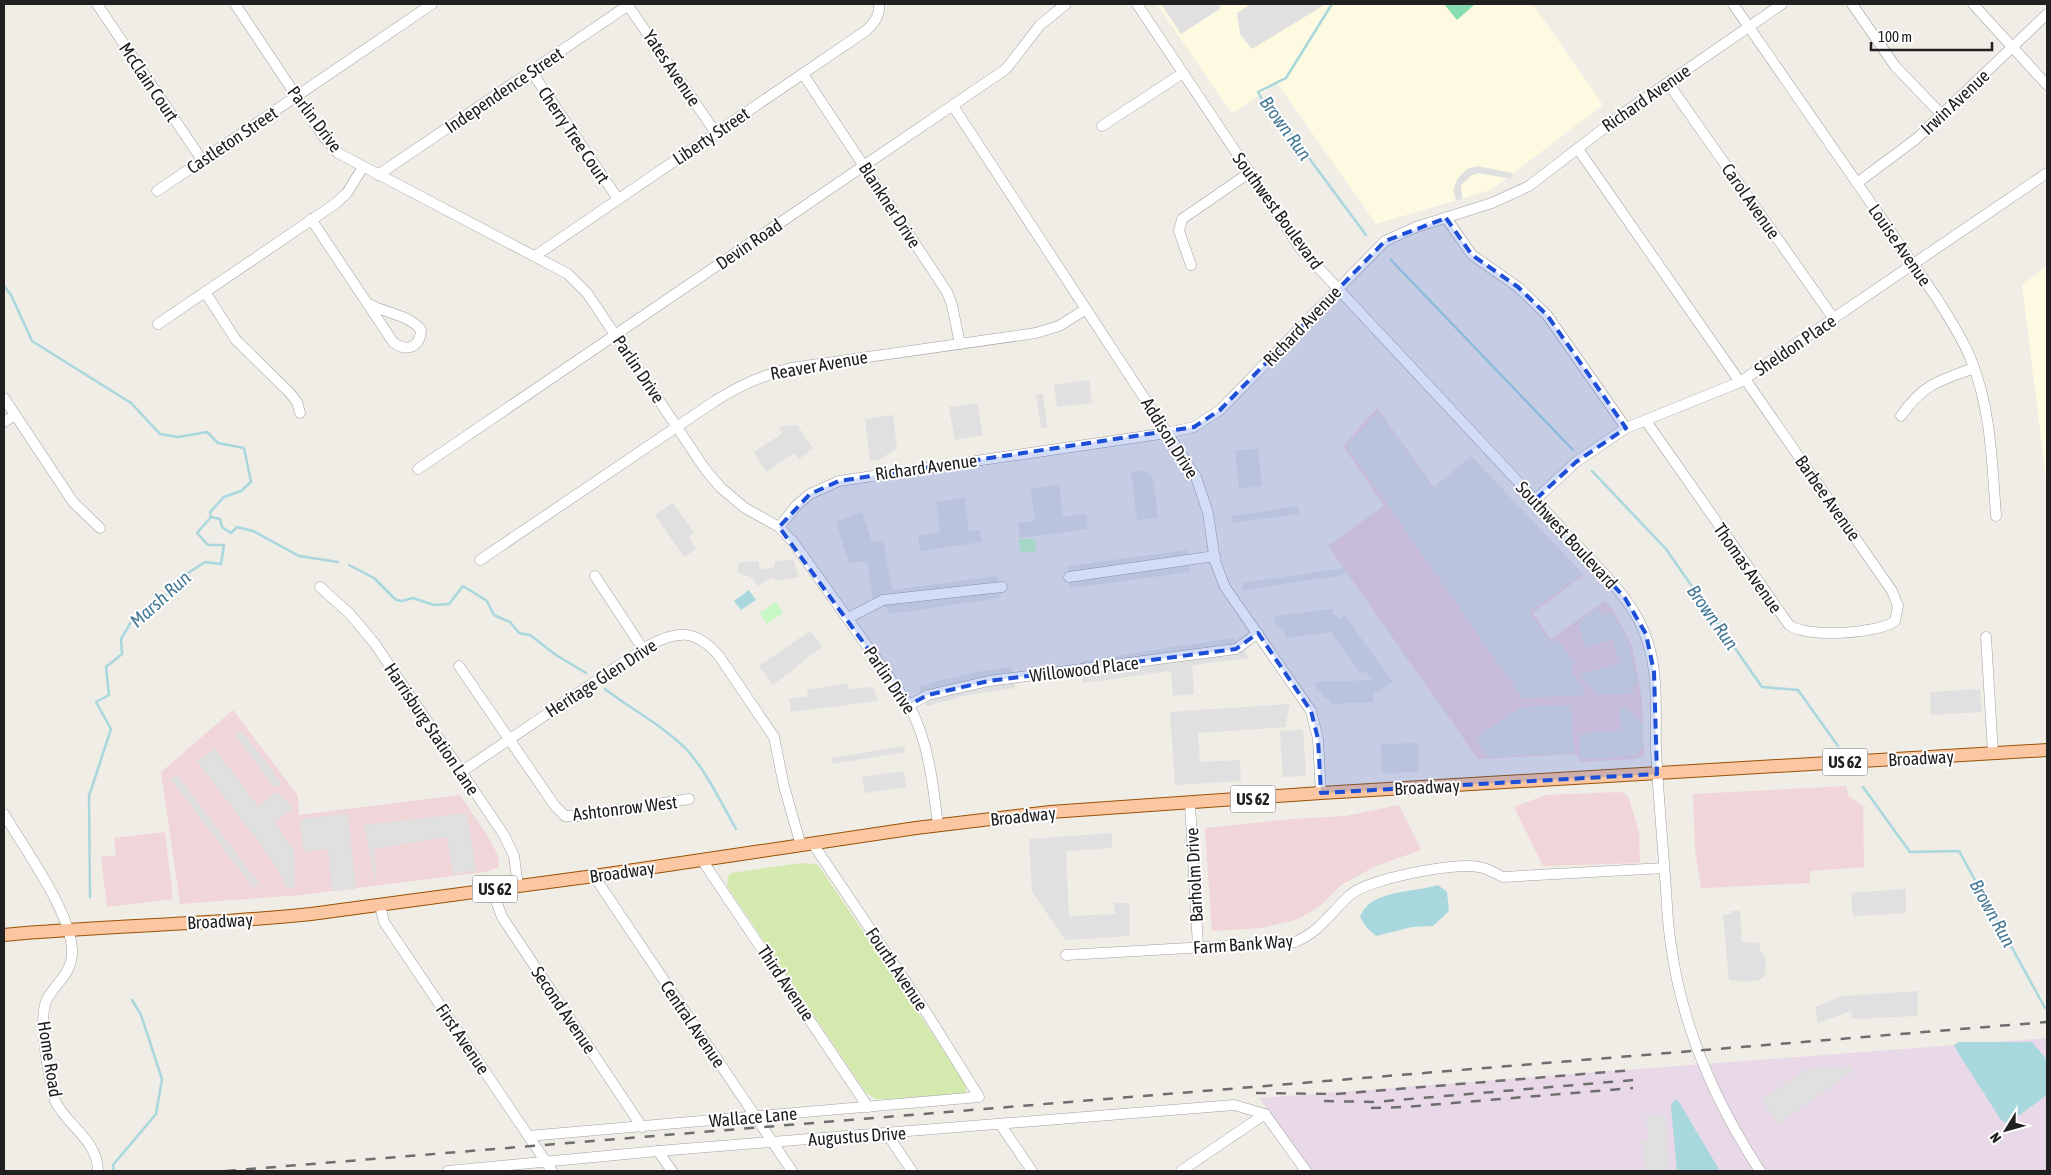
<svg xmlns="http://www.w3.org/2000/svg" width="2051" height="1175" viewBox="0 0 2051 1175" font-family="'Asap Condensed',sans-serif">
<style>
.commercial{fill:#f0d6d9}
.industrial{fill:#e9d9e8}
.education{fill:#fefae1}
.grass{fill:#d3e9ae}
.park{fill:#c8f8c5}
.pitch{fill:#87ddaf}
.parking{fill:#e0e0e0}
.water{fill:#a8d8dd}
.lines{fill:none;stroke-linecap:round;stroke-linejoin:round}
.stream{stroke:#a8d8dd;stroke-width:2.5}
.minor-casing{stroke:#a1a1a1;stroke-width:11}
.major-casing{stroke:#985203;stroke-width:14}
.minor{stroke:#fff;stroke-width:10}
.major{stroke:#fac7a2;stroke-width:12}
.rail{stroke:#6e6e6e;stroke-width:2.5;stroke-dasharray:10 10;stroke-linecap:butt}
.marked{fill:#1d4ed8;fill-opacity:0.2;stroke:#1d4ed8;stroke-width:4;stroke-dasharray:10 6;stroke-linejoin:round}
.labels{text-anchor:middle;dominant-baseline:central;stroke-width:4;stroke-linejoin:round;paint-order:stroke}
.shield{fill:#fff;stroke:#636363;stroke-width:1}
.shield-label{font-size:16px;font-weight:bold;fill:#202020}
.street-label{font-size:18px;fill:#202020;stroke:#fff}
.water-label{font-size:19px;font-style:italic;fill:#457996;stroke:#fff}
</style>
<rect width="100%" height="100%" fill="#f0ece6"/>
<g class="commercial">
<path d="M1377,408L1434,487L1471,456L1584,575L1533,613L1551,639L1605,601L1614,611L1632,646L1642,700L1644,755L1635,759L1579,762L1577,754L1478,759L1328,546L1384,506L1343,446Z"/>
<path d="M233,710L298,796L299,815L460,795L491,841L498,856L499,867L485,872L301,895L180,904L161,772Z"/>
<path d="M1846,786L1848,796L1863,806L1864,867L1810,871V883L1701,888L1695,849L1693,794Z"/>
<path d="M1621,792L1628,796L1630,801L1639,833L1640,863L1543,866L1514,807L1546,795Z"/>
<path d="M1399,805L1421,850L1376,866L1341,885L1319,907L1296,920L1262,928L1212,931L1205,828L1292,819L1346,816Z"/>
<path d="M165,832L173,899L107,907L101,857L116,855L114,838Z"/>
</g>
<path class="industrial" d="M2047,1038V1171H1310L1259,1098Z"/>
<g class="education">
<path d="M1157,4H1533L1603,105L1491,190L1376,224L1277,83L1232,114Z"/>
<path d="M2047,265V488L2022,285Z"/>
</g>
<path class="grass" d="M801,863L818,865L966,1083V1094L885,1099H876L866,1093L727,886L728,877L731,873Z"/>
<g class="park">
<path d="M1035,538L1036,551L1021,553L1018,540Z"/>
<path d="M776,602L783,613L767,624L760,613Z"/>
</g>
<path class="pitch" d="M1444,4H1475L1457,20Z"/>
<g class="parking">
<path d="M1161,4H1219L1221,8L1181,34Z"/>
<path d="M1251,4H1326L1252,49L1240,34L1237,13Z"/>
<path d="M1477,166L1513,173L1511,179L1478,173L1471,176L1461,185L1462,199L1456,200L1453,190L1458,178L1467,169Z"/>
<path d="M1089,380L1092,403L1057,407L1054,385Z"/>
<path d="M1043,394L1047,427L1041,428L1036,395Z"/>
<path d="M977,403L983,435L955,440L949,407Z"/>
<path d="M1378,412L1433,488L1472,457L1582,574L1529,612L1552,644L1558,640L1574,663L1572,673L1587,695L1522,698L1347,446Z"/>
<path d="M893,415L897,448L879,460L870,461L865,419Z"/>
<path d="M797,425L813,448L799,459L794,453L766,472L754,452L783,433L779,427Z"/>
<path d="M1258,448L1262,486L1239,489L1235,451Z"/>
<path d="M1143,470L1153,478L1158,518L1137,520L1131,472Z"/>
<path d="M1059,485L1063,517L1086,514L1088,529L1020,538L1018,523L1035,521L1031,489Z"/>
<path d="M965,498L969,531L980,530L982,542L920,551L918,536L940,532L936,502Z"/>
<path d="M673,503L694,532L689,537L696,549L684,557L655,515Z"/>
<path d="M1298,506L1299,514L1233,523L1232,516Z"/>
<path d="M862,512L872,542L883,540L892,590L997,576L1002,587L1000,598L890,614L887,608L873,599L867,561L849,563L836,522Z"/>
<path d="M1187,550L1190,572L1070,588L1067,566Z"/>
<path d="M793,559L799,577L778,581L771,577L759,586L750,577L737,572L738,563L758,561L760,569L774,568L775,562Z"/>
<path d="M1344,568L1345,575L1243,590L1242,583Z"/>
<path d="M1598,608L1604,616L1612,612L1625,635L1638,682L1633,684L1634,693L1600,695L1584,681L1581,674L1620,663L1612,639L1585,648L1579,622Z"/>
<path d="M1332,609L1334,614L1340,619L1345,616L1393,682L1374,694L1373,702L1331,704L1329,698L1324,697L1313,682L1373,680L1365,671L1360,673L1331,632L1286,638L1284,632L1275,625L1274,616Z"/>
<path d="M810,631L822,647L773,685L759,666Z"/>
<path d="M1233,638L1244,649L1248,658L1192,665L1194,694L1173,696L1171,671L1083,683L1081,661Z"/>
<path d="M1012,667L1015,688L968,695L927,706L919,686L976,672Z"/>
<path d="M847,683L850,689L873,687L878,701L791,712L789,699L808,696L807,690Z"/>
<path d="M1980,689L1982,712L1931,715L1930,692Z"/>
<path d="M1290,704L1285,727L1198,733L1200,762L1240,760L1241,781L1175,785L1170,712Z"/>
<path d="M1571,705L1574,753L1488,757L1476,738L1522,707Z"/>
<path d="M1628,708L1643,725V747L1636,756L1580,759L1579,734L1621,730L1620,709Z"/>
<path d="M1303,730L1306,776L1283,777L1280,731Z"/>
<path d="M242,731L282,783L275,788L235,735Z"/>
<path d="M1418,743L1419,772L1382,773L1381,744Z"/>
<path d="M904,746L905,752L832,764L831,758Z"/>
<path d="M215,749L258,806L277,792L293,808L274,822L294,850L295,888L288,889L269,856L197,761Z"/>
<path d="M904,771L906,787L865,793L862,777Z"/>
<path d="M177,775L259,883L253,888L171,779Z"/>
<path d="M467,813L476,870L453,874L447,837L374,849L377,881L375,879L364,825Z"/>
<path d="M348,814L356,889L332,891L328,849L303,852L300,819Z"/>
<path d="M1112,833V848L1066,851L1069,916L1115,914L1114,903H1129L1130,936L1066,940L1032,892L1029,839Z"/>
<path d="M1906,889V913L1853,916L1851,893Z"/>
<path d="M1731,911H1740L1742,942L1759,943L1761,952L1764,955L1766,961L1765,975L1759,980L1747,982L1729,980L1723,915L1731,914Z"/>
<path d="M1918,991L1917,1016L1852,1019L1851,1011L1818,1023L1815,1007L1842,996Z"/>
<path d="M1851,1066L1854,1071L1778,1124L1761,1100L1807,1069Z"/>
<path d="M1665,1114L1669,1171H1645L1642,1141L1648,1140L1646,1115Z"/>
</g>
<g class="water">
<path d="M749,590L756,600L741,610L734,601Z"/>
<path d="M1438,885L1447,892L1449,911L1433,926L1412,927L1376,936L1367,928L1360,917C1370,889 1414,893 1438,885Z"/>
<path d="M1959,1042H2032L2047,1060V1095L2007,1124L2001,1120L1960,1056L1954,1045Z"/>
<path d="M1676,1099L1679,1102L1720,1171H1677L1671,1108L1672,1103Z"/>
</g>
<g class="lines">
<g class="stream">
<path d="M1332,4L1286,78L1258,92L1267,108L1280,119L1366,235"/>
<path d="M1391,260L1573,450"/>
<path d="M4,286L11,295L32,341L131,403L160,434L178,437L207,432L218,443L244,448L251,482L241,491L224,497L210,512L211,517L197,533L208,545H224L221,564L205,562L171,584L164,600L149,612L134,617L121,639L122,654L106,667L109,695L96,702L111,729L89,796L90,897"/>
<path d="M1592,471L1666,549L1762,687L1798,690L1838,746"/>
<path d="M211,517L220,519L222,527L231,533L237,527L253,531L299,556L338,562"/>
<path d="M349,565L374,578L396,600L402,601L413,598L434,605L449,604L463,586L487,601L494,615L510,622L519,633L530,635L556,655L586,673"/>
<path d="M605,689C632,710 664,726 688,751C708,774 721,803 736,829"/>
<path d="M1863,787L1910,852L1959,851L2045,1008L2047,1007"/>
<path d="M114,1171L113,1165L156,1114L162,1079L141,1015L132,1000"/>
</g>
<g class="minor-casing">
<g id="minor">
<path d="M97,4L202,160"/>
<path d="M235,4L323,136L338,153L568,274L587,293L705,469L720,487L745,508L779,527L794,543L909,705C929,743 933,784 938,826"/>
<path d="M627,4L716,133"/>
<path d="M1137,4L1300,248L1607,577C1624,596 1639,615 1647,640C1659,674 1655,714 1656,749C1658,792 1662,834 1665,877C1667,899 1667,922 1671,945C1682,1027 1715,1102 1760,1171"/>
<path d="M1733,4L1936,297C1948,316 1961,336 1970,357C1991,407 1992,462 1996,516"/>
<path d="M1852,4L1895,66L1942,115"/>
<path d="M1973,4L2047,85"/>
<path d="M531,71L618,199"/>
<path d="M803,74L947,292L952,305L960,344"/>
<path d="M1668,83L1834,319"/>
<path d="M953,106L1196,477L1208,513L1215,561L1225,587L1311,711L1318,739L1321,793"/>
<path d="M1102,126L1183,73"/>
<path d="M1578,149L1740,382"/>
<path d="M378,175L630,4"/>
<path d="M1857,183L1916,139L2047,14"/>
<path d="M157,191L432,4"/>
<path d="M1446,218L1472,255L1518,287L1547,315L1626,428"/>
<path d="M311,219L393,342C407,353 420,347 421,330C410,315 385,313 369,304"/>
<path d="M535,256L867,30C875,22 880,15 879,4"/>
<path d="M1191,265L1179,231L1182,219L1249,173"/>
<path d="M205,292L236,340L289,392L297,402L300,413"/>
<path d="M158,324L335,204L347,193L363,167"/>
<path d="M4,398L73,502L100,528"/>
<path d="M1901,416C1923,384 1939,381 1974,368"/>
<path d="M1646,421L1789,625C1806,638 1878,634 1895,621L1898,606L1892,591L1745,379"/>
<path d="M4,422L15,415"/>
<path d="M418,469L1006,69L1040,25L1066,4"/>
<path d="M1535,500L1576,462L1626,428L1740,382L2047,173"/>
<path d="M779,527L797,505L810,494L839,481L1167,433L1194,427L1220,410L1385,241L1416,227L1492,203L1529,186L1625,112L1782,4"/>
<path d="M480,560L715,401C740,385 763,375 791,368L1036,333L1059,326L1086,309"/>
<path d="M595,576L643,649"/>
<path d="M1069,577L1215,556"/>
<path d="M320,587L350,614L375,644L504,835L514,856L518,886"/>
<path d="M848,618L883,600L1002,587"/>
<path d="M1986,637L1993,753"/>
<path d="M459,666L555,806L565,816H581L689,799"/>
<path d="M909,705L928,695L989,681L1236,649L1258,633"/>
<path d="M461,772L648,646C677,630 696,629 719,656L774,737L784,786L801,846"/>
<path d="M1190,803L1198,947"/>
<path d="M4,814C24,848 71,912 72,950C73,972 57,982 47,999C37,1020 49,1077 55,1101C68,1127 97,1139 98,1171"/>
<path d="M702,860L868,1107"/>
<path d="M594,876L792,1171"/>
<path d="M492,890L502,917L642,1127"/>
<path d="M380,905L384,922L552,1171"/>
<path d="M1066,955L1295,942C1320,932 1331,912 1350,895C1368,879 1454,862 1479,867C1487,868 1496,874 1503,877L1664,868"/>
<path d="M1265,1114L1306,1171"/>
<path d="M1000,1124L1032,1171"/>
<path d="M887,1134L912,1171"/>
<path d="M528,1136L979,1097L926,1012L813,844"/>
<path d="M658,1151L672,1171"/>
<path d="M448,1171L658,1151L1234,1105L1265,1114"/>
<path d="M1181,1171L1265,1114"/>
</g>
</g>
<g class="major-casing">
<path id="major" d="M4,935C106,925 209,925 311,914L594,876L916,828L1050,812L1321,793L2047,750"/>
</g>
<use href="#minor" class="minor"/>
<use href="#major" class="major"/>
<g class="rail">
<path d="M1256,1093L1336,1094L1633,1070"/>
<path d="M1324,1101L1374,1102L1634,1080"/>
<path d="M1371,1108L1405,1107L1633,1088"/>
<path d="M226,1171L2047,1022"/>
</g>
</g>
<path class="marked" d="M1446,218L1472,255L1518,287L1547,315L1626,428L1576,462L1535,500L1625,598L1646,634L1654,672L1657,774L1321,793L1318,739L1311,711L1258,633L1236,649L989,681L928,695L909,705L779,527L810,494L839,481L1194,427L1220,410L1385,241Z"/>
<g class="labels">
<g class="shield">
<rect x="1822.5" y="748.5" width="45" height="27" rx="4"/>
<rect x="1230.5" y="785.5" width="45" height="27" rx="4"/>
<rect x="472.5" y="875.5" width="45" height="27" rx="4"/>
</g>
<g class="shield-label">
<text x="1845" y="762">US 62</text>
<text x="1253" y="799">US 62</text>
<text x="495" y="889">US 62</text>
</g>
<g class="street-label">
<text transform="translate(672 68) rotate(56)">Yates Avenue</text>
<text transform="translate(149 82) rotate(56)">McClain Court</text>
<text transform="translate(504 90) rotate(-34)">Independence Street</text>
<text transform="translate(1646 98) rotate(-35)">Richard Avenue</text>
<text transform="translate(1955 102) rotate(-43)">Irwin Avenue</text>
<text transform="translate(315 119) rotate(53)">Parlin Drive</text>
<text transform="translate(574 135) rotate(56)">Cherry Tree Court</text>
<text transform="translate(711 136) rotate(-34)">Liberty Street</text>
<text transform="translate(232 140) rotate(-34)">Castleton Street</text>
<text transform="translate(1751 201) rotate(55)">Carol Avenue</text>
<text transform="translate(890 205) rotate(57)">Blankner Drive</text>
<text transform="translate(1278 211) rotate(54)">Southwest Boulevard</text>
<text transform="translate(749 244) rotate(-34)">Devin Road</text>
<text transform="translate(1900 245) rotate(55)">Louise Avenue</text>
<text transform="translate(1302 326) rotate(-46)">Richard Avenue</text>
<text transform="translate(1795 345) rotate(-34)">Sheldon Place</text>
<text transform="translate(819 365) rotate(-10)">Reaver Avenue</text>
<text transform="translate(639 369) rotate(56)">Parlin Drive</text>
<text transform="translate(1170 438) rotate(58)">Addison Drive</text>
<text transform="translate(926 467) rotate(-8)">Richard Avenue</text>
<text transform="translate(1828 498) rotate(55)">Barbee Avenue</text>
<text transform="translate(1567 535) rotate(47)">Southwest Boulevard</text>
<text transform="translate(1748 568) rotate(55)">Thomas Avenue</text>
<text transform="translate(1084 669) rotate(-7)">Willowood Place</text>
<text transform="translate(601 678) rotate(-33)">Heritage Glen Drive</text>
<text transform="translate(890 680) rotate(56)">Parlin Drive</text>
<text transform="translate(432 729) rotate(56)">Harrisburg Station Lane</text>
<text transform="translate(1921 758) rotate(-3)">Broadway</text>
<text transform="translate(1427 787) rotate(-3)">Broadway</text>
<text transform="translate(625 808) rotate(-7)">Ashtonrow West</text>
<text transform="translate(1023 816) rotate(-6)">Broadway</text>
<text transform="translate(622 872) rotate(-8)">Broadway</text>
<text transform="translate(1194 875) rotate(-93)">Barholm Drive</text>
<text transform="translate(220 921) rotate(-3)">Broadway</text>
<text transform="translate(1243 944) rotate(-4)">Farm Bank Way</text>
<text transform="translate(897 969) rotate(56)">Fourth Avenue</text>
<text transform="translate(786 983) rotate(56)">Third Avenue</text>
<text transform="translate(564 1010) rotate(56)">Second Avenue</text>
<text transform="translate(693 1024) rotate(56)">Central Avenue</text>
<text transform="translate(463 1039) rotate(56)">First Avenue</text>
<text transform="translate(50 1059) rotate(81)">Home Road</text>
<text transform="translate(753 1117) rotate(-5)">Wallace Lane</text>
<text transform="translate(857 1136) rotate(-4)">Augustus Drive</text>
</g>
<g class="water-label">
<text transform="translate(1286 128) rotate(54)">Brown Run</text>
<text transform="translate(160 599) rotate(-42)">Marsh Run</text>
<text transform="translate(1713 617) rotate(55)">Brown Run</text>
<text transform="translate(1993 913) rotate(61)">Brown Run</text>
</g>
</g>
<rect width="2051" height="1175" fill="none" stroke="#202020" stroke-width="10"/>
<g transform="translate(2006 1130) rotate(233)" stroke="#ffffff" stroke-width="4" paint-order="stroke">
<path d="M0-4L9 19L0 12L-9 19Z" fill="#202020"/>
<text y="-8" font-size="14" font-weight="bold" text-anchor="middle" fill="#202020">N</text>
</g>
<path d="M1871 42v8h121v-8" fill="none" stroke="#202020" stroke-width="2.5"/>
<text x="1878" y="42" font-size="15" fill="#202020" stroke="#ffffff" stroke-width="4" paint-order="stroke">100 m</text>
</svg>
